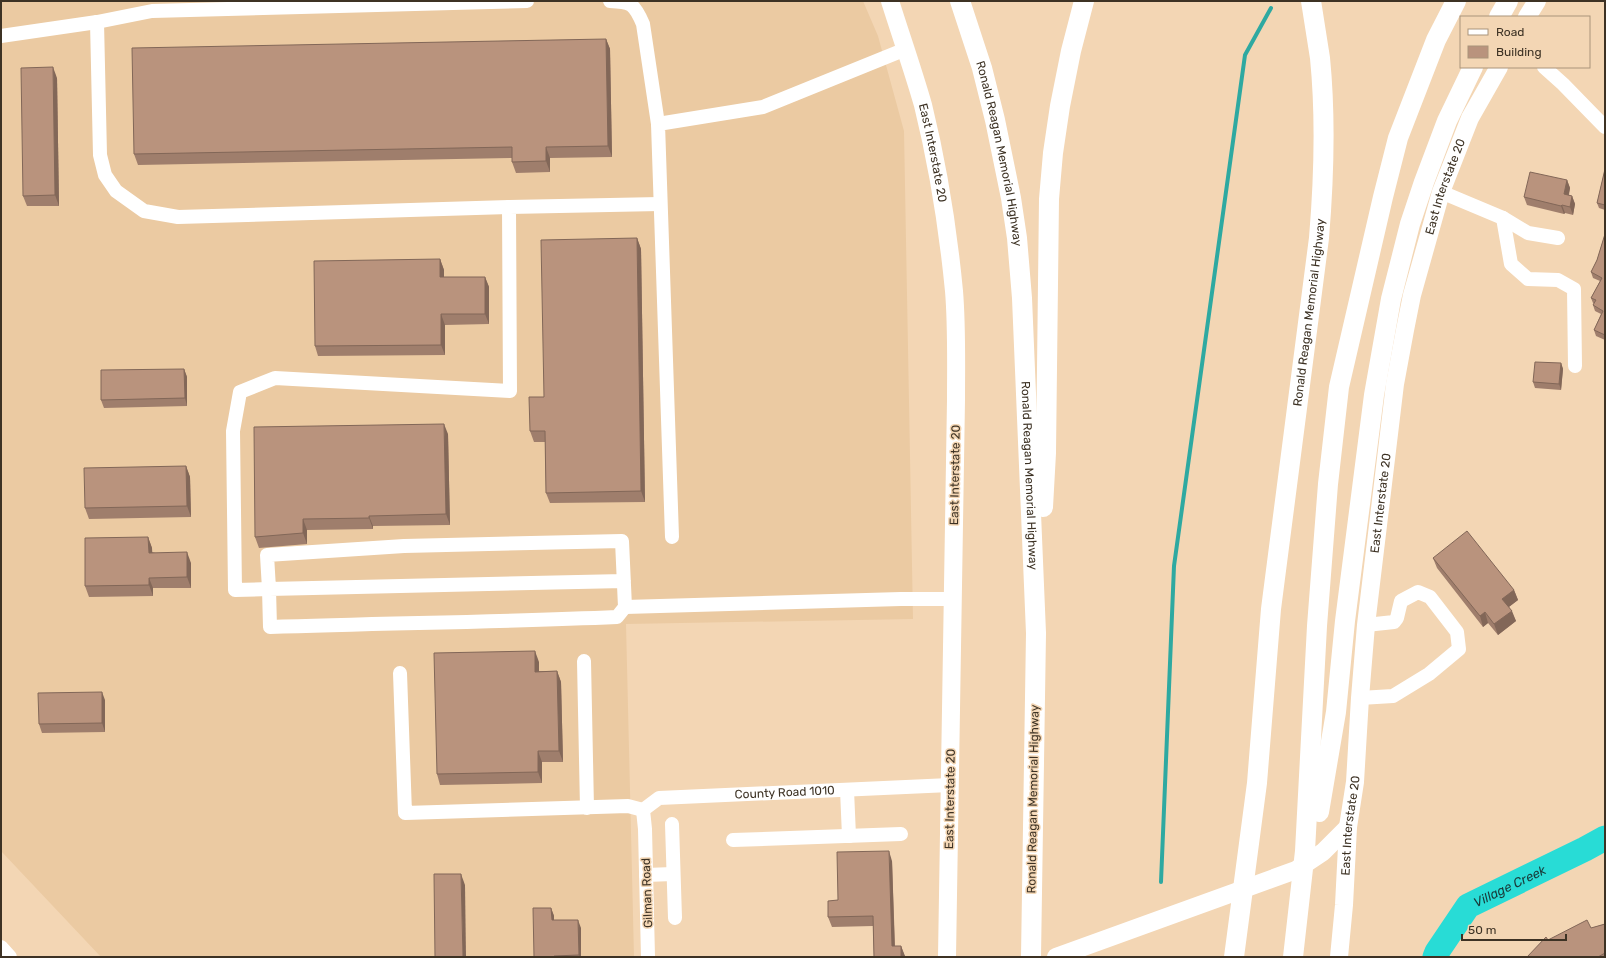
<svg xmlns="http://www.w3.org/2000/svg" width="1606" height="958" viewBox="0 0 1606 958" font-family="Rubik,sans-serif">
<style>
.built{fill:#ebcaa2}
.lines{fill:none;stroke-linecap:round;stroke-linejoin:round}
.stream{stroke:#2ea9a1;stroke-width:4}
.river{stroke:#28dcd6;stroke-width:25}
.minor{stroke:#fff;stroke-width:14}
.major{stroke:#fff;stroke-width:18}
.highway{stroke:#fff;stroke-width:20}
.wall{fill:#9f7e6c}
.shaded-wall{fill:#826758}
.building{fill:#b9937d;stroke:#826758}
.labels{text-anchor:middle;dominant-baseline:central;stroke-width:3;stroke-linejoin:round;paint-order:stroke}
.street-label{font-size:12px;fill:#3d3224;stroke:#f3d6b4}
.water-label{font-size:13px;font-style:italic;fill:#193a39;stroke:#f3d6b4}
</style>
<rect width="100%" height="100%" fill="#f3d6b4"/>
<path class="built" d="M1,1H863L878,36L904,131L913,619L626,624L634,957H101L1,851Z"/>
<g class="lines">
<path class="stream" d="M1161,882L1174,566L1245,55L1271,8"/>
<path class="river" id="s1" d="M1435,957L1437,952L1468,906L1585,849L1605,838"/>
<g class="minor">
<path d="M610,1C631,2 634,3 643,24L658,124"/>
<path d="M97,22L100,155L105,175L116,191L144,211L178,217L509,207"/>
<path d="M1,36L97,22L152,11L527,1"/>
<path d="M1544,67L1563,84L1605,127"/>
<path d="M1441,192L1503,218L1528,233L1558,238"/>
<path d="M1503,218L1511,264L1528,279L1558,280L1574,289L1575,366"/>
<path d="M672,537L658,124L763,107L906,49"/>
<path d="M624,581L269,589L267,555L404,546L622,541L625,607L617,617C502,622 386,623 270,627L269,589L235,590L233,431L240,392L275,378L510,391L509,207L660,204"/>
<path d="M625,607L901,599H954"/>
<path d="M584,661L587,808"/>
<path d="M400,673L405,813L628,806L643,810"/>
<path d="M1360,698L1393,696L1429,674L1459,649L1457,632L1430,597L1418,592L1401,601L1397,618L1394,622L1366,625"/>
<path d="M847,790L849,836"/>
<path d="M672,824L675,918"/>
<path d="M733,840L901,834"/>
<path d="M646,875L673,874"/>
<path d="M1,947L10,957"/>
<path id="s2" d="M648,957L645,829L643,810L659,798L950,785"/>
</g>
<g class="major">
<path id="s3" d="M890,1C901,36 913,70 923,105C938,166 948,229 954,291C957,327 956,364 956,400L947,957"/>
<path d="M1527,17L1537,1"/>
<path d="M1056,957L1296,870L1323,852L1348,827"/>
<path id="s4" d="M1339,957L1344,905L1348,827L1355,782L1360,698L1366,625L1395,384L1405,330L1412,295L1441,192L1470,118L1499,67"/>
</g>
<g class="highway">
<path id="s5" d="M960,1L982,68L995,120L1011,198L1017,238L1022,298L1036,633L1031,957"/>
<path d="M1499,17L1508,1"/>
<path d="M1043,507L1046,453L1049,199L1053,153L1060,106L1071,51L1084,1"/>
<path d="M1319,812L1336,712L1345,621L1374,395L1391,299L1410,224L1424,182L1447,121L1473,67"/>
<path id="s6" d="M1234,957L1257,783L1271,609L1319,238C1324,178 1326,118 1320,58C1317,39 1314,20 1311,1"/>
<path d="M1293,957L1305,851L1317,626L1328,484L1339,387L1383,197L1398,138L1436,40L1456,1"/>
</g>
</g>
<g class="wall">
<path d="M606,39L610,49L612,157L550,158V172L516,173L512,162V158L138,165L134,154Z"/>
<path d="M57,78L59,206H27L23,196Z"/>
<path d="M1605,169V210L1599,208L1597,203Z"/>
<path d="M1567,180L1570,188L1569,195L1572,196L1575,204L1573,215L1565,213L1564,214L1527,205L1524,197Z"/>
<path d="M1605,234V340L1596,336L1594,330L1601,314L1595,311L1593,305L1594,304L1593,303L1591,298L1600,281L1593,278L1591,272L1597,260Z"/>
<path d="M637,238L641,249L645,502L550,503L546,493L545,442H534L530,431L544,397Z"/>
<path d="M440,259L444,270V277H485L489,287V324L445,325V355L318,356L315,346Z"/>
<path d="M1561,363L1563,369L1561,390L1535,388L1533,382Z"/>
<path d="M184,369L187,377V406L104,408L101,400Z"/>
<path d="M448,434L450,525L373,526V529L307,530V544L259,548L255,537Z"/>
<path d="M186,466L190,477L191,517L89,519L85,508Z"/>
<path d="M148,537L152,548V552L191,563V588H153V596L89,597L85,586Z"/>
<path d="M1433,558L1514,590L1518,600L1509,607L1516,621L1498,635L1488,623L1483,627L1437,568Z"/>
<path d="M539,662V671H557L561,682L563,762H542V783L440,785L437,774Z"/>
<path d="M105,700V732L42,733L39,724Z"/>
<path d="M892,861L895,946H901L905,957H874L873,926L832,927L828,917L838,900Z"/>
<path d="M551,908L554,916V920L581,928V957H534Z"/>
<path d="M1605,924V957H1527L1548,940Z"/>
</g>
<g class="shaded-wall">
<path d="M606,39L610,49L612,157L608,146Z"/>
<path d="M53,67L57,78L59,206L55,195Z"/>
<path d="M546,147L550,158V172L546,161Z"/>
<path d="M1567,180L1570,188L1567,202L1564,194Z"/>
<path d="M1572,196L1575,204L1573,215L1570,207Z"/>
<path d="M1562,205L1565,213L1564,214L1561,206Z"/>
<path d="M637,238L641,249L645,502L641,491Z"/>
<path d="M440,259L444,270V288L440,277Z"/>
<path d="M485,277L489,287V324L485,314Z"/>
<path d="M441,314L445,325V355L441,345Z"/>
<path d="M1561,363L1563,369L1561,390L1559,384Z"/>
<path d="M184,369L187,377V406L185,398Z"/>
<path d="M444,424L448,434L450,525L446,514Z"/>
<path d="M186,466L190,477L191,517L187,506Z"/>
<path d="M369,516L373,526V529L369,518Z"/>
<path d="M303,519L307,530V544L303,533Z"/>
<path d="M148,537L152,548L153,563L149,553Z"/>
<path d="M187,552L191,563V588L187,577Z"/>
<path d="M149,578L153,588V596L149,585Z"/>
<path d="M1514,590L1518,600L1506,609L1502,599Z"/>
<path d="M1512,611L1516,621L1498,635L1494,624Z"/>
<path d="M1485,612L1488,623L1483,627L1480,616Z"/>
<path d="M535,651L539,662V682L535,672Z"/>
<path d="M557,671L561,682L563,762L559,751Z"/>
<path d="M102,692L105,700V732L102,723Z"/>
<path d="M538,751L542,762V783L538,772Z"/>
<path d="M889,851L892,861L895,956L892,946Z"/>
<path d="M461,874L465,885L466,957H463Z"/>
<path d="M551,908L554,916V928L552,920Z"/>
<path d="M578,920L581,928V957H579V955Z"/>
<path d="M901,946L905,956V957H901Z"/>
</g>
<g class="building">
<path d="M606,39L608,146L546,147V161L512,162V147L134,154L132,48Z"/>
<path d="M53,67L55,195L23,196L21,68Z"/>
<path d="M1605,169V205L1597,203Z"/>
<path d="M1530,172L1567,180L1564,194L1572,196L1570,207L1562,205L1561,206L1524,197Z"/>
<path d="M1605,234V335L1594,330L1603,311L1593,305L1596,300L1591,298L1602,278L1591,272L1597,260Z"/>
<path d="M637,238L641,491L546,493L545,431H530L529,397H544L541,240Z"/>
<path d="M440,259V277H485V314H441V345L315,346L314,261Z"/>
<path d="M1535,362L1561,363L1559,384L1533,382Z"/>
<path d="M184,369L185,398L101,400V370Z"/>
<path d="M444,424L446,514L369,516V518L303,519V533L255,537L254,427Z"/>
<path d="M186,466L187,506L85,508L84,468Z"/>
<path d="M1467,531L1514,590L1502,599L1512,611L1494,624L1485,612L1480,616L1433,558Z"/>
<path d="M148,537L149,553L187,552V577L149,578V585L85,586V538Z"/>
<path d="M535,651V672L557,671L559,751H538V772L437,774L434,653Z"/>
<path d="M102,692V723L39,724L38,693Z"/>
<path d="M889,851L892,946H901V957H874L873,916L828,917V901L838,900L837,852Z"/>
<path d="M434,874H461L463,957H435Z"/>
<path d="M533,908H551L552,920H578L579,955L554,956V957H534Z"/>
<path d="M1587,920L1591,928L1605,924V953L1598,957H1527L1546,937L1548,940Z"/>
</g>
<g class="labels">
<g class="street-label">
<text stroke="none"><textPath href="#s3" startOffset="158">East Interstate 20</textPath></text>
<text stroke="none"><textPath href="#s5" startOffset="158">Ronald Reagan Memorial Highway</textPath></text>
<text stroke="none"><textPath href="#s4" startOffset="780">East Interstate 20</textPath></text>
<text stroke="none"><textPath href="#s6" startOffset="649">Ronald Reagan Memorial Highway</textPath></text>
<text transform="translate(955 475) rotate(-89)">East Interstate 20</text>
<text stroke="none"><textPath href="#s5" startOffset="482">Ronald Reagan Memorial Highway</textPath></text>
<text stroke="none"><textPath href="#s4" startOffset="456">East Interstate 20</textPath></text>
<text stroke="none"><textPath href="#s2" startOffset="293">County Road 1010</textPath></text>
<text transform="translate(950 799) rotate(-89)">East Interstate 20</text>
<text transform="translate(1033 799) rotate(-89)">Ronald Reagan Memorial Highway</text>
<text stroke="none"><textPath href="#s4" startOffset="132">East Interstate 20</textPath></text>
<text transform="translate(647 893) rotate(-92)">Gilman Road</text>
</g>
<g class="water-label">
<text stroke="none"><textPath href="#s1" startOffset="107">Village Creek</textPath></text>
</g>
</g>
<rect width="1606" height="958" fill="none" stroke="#3d3224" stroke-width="4"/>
<rect x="1460" y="16" width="130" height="52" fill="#f3d6b4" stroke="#aa947a"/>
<rect x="1468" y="29" width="20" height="6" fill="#ffffff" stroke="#aa947a"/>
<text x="1496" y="36" font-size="12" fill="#3d3224">Road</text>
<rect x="1468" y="46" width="20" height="12" fill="#b9937d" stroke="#aa947a"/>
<text x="1496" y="56" font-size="12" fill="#3d3224">Building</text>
<path d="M1462 934v6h104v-6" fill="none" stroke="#3d3224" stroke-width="2"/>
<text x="1468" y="934" font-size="12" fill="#3d3224" stroke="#f3d6b4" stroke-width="3" paint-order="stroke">50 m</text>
</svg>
